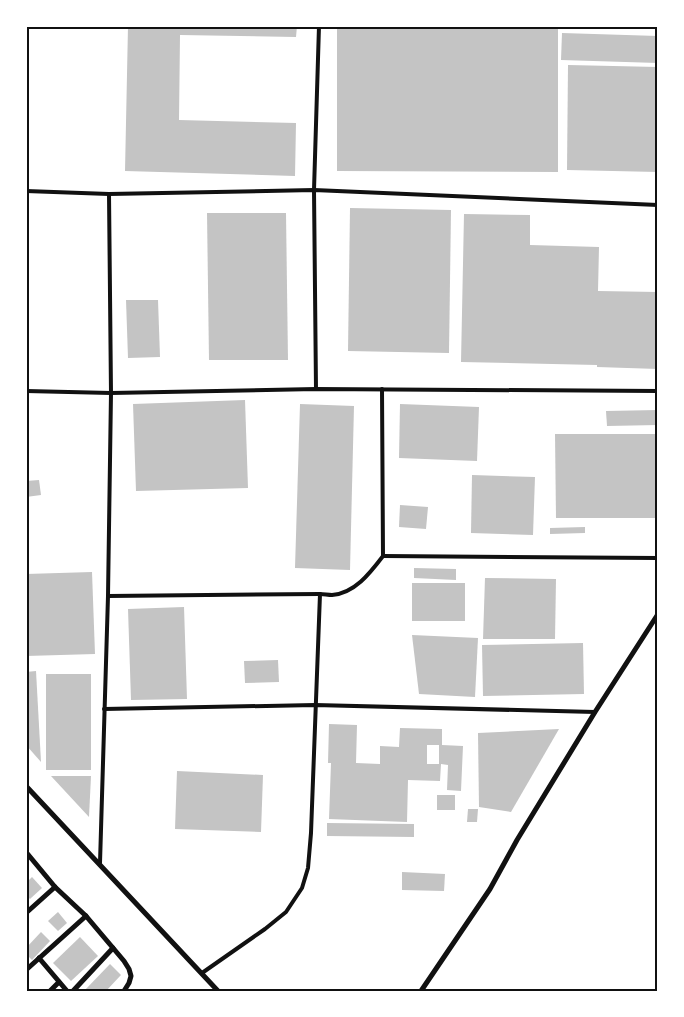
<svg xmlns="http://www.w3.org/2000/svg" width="684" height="1017" viewBox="0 0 684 1017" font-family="'PT Sans Narrow',sans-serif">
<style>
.building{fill:#c4c4c4;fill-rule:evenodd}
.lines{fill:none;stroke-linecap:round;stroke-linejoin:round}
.service{stroke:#111;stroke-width:4}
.minor{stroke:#111;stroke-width:5}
.neatline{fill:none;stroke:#111;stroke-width:2}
</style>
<rect width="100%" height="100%" fill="#fff"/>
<g class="building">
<path d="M128,26H297L296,37L180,35L179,120L296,123L295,176L125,171Z"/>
<path d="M337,26H558V172L337,171Z"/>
<path d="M562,33L658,36V63L561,60Z"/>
<path d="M568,65L658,67V172L567,170Z"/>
<path d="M350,208L451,210L449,353L348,351Z"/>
<path d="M207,213H286L288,360H209Z"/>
<path d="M464,214L530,215V245L599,247L598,291L658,292V369L597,367V365L461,362Z"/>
<path d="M126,300H158L160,357L128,358Z"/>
<path d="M245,400L248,488L136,491L133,404Z"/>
<path d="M300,404L354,406L350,570L295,568Z"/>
<path d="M400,404L479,407L477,461L399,458Z"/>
<path d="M658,410V425L607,426L606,411Z"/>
<path d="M555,434H658V518H556Z"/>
<path d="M472,475L535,477L533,535L471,533Z"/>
<path d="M39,480L41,495L26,497V481Z"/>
<path d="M400,505L428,507L426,529L399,527Z"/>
<path d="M585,527V533L550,534V528Z"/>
<path d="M414,568L456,569V580L414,578Z"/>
<path d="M92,572L95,654L26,656V574Z"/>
<path d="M485,578L556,579L555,639H483Z"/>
<rect x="412" y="583" width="53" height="38"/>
<path d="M184,607L187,699L131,700L128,609Z"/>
<path d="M412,635L478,638L475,697L419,694Z"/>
<path d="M583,643L584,694L483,696L482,645Z"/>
<path d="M278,660L279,682L245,683L244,661Z"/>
<path d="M36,671L41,762L26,745V672Z"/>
<rect x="46" y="674" width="45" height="96"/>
<path d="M329,724L357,725L356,763L380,764V746L399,747L400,728L442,729V745L463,746L461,791L447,790L448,765L441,764L440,781L408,780L407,822L329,819L331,763H328ZM427,745H439V764H427Z"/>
<path d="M559,729L511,812L479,807L478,733Z"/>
<path d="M177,771L263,775L261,832L175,829Z"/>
<path d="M51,776H91L89,817Z"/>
<rect x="437" y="795" width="18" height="15"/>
<path d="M468,809H478L477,822H467Z"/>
<path d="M327,823L414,824V837L327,836Z"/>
<path d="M402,872L445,874L444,891L402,890Z"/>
<path d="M32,877L42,888L30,899L26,895V883Z"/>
<path d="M58,912L67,923L58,931L48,921Z"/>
<path d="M41,932L50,941L32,960L26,954V948Z"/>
<path d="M80,937L98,956L71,981L53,963Z"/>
<path d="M110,964L121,975L106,991H84Z"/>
</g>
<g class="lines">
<g class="service">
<path d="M26,191L109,194L314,190L658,205"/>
<path d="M316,389L314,190L319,26"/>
<path d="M26,391L111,393L316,389L658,391"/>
<path d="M383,556L658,558"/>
<path d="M108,596L320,594C324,594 328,595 332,595C355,593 370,573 383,556L382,389"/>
<path d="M104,709L315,705L595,712"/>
<path d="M100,863L108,596L111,393L109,194"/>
<path d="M202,973L265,929L286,912L302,888L308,868L311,833L320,594"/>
</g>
<g class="minor">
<path d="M26,786L218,991"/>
<path d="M26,852L55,887L86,916L124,961L129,969L131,976L129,983L124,991"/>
<path d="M26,913L55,887"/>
<path d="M39,958L67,991"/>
<path d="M26,970L86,916"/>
<path d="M50,991L59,982"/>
<path d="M73,991L113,948"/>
<path d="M421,991L490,889L517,840L595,712L658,614"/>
</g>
</g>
<rect width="684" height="1017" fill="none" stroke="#ffffff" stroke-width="55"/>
<rect x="28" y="28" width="628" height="962" class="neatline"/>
</svg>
